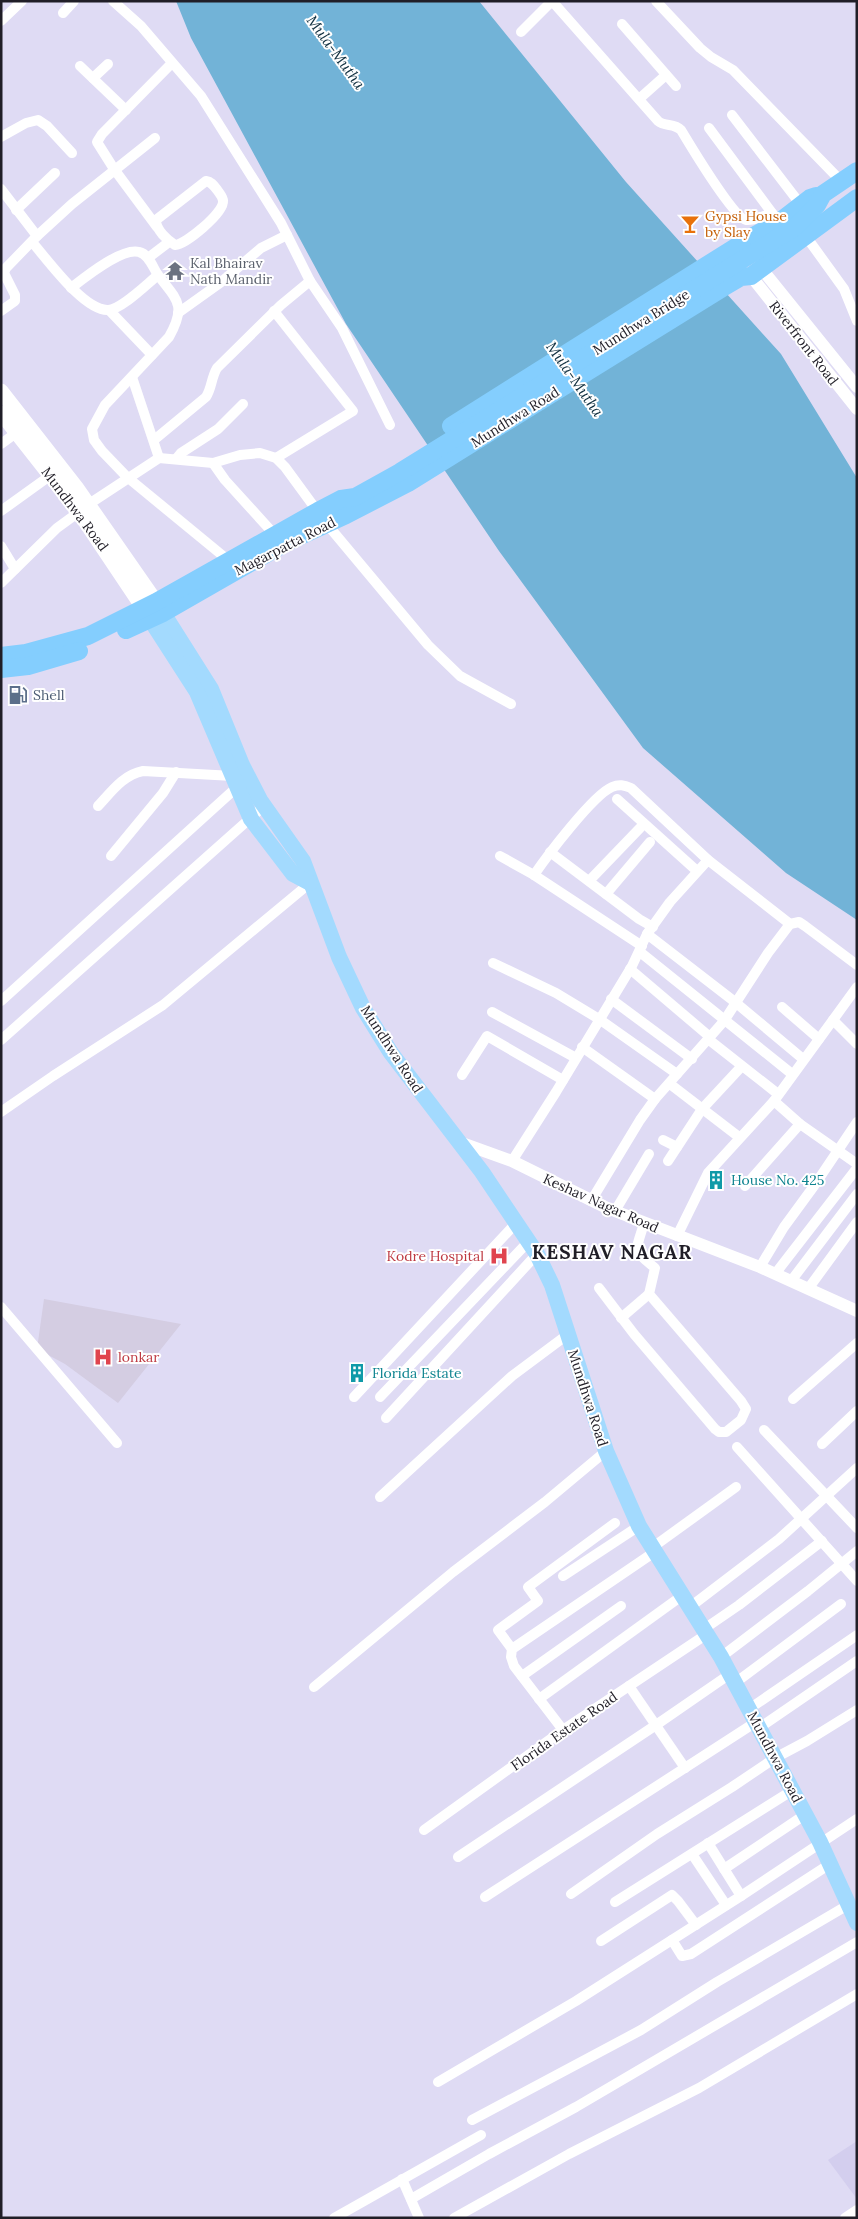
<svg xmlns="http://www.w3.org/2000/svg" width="858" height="2219" viewBox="0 0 858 2219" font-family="Lora,serif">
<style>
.built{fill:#d3ceee}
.medical{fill:#d4cde2}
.water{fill:#72b3d7}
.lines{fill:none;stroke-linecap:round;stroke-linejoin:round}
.minor{stroke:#fff;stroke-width:10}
.tertiary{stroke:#fff;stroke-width:12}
.secondary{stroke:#fff;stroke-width:15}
.primary{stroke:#a3dafe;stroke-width:16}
.trunk{stroke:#84cefe;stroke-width:18}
.labels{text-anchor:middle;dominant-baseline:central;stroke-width:4;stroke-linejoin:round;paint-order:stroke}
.food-label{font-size:14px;fill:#c56008;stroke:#fff;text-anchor:start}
.worship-label{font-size:14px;fill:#5b616d;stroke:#fff;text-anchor:start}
.street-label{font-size:14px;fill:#201e27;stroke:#fff}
.service-label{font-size:14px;fill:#4e5e75;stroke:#fff;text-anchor:start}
.culture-label{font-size:14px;fill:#0d838f;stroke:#fff;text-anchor:start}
.health-label{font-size:14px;fill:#be3a42;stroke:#fff;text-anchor:end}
.water-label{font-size:15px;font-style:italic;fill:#102f3f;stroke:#fff}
.district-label{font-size:19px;font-weight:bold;letter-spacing:1px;fill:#201e27;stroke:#fff}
</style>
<rect width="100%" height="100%" fill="#dfdbf4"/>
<path class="built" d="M857,2141V2199L828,2160Z"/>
<path class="medical" d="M44,1299L181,1324L118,1403L65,1364L37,1349Z"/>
<path class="water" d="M176,1H479L626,182L781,354L857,478V920L786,873L643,748L499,551L346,324L191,38Z"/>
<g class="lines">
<g class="minor">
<path d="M113,1L141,26L201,96L281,223L310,281L342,328L390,425"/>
<path d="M656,1L700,48L711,57L733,70L841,181"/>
<path d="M63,13L74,1"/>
<path d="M1,21L22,1"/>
<path d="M622,24L676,86"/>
<path d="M521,32L552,1L658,121C665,127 674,123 681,130C690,145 733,217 746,220C754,221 765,215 772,213"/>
<path d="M80,66L126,110"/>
<path d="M93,78L108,64"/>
<path d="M639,99L666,75"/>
<path d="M732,115L801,205"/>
<path d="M709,128L775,217"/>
<path d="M1,137L26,123L38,120L47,126L72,153"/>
<path d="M206,181C212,182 214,186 218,191C220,194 223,197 223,201C224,213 186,244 175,245C167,240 156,230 156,220Z"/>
<path d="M1,189L37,236"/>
<path d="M16,210L55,173"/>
<path d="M157,227L114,169L97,142L102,134L172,63"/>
<path d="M805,235L844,289L857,321"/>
<path d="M32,242C47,259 84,311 108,310C121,310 148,283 158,275"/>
<path d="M148,258L169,242"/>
<path d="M71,288C84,278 122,247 139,252C149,254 153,268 158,275C177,300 187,305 169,337L105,405L92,429L94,440L102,451L127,477L228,560"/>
<path d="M109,310L152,355"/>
<path d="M1,311L15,301V295L4,273L6,268L37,236L72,204L155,138"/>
<path d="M274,311L353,411L276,458"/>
<path d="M178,313L220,283L261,248L287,235"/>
<path d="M132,377L159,458"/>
<path d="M154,440L206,397C212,388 211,378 217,368L281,305L310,281"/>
<path d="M1,444L16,433"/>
<path d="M176,459L181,453L218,429L243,404"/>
<path d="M213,463L225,480L274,534"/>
<path d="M89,504L159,458L213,463L240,455L260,453L276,458L285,467L326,523L428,645L460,676L511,704"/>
<path d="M1,511L51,475"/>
<path d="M1,546L15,569"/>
<path d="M1,583L57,528L79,512"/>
<path d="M617,799L697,871"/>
<path d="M98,806C112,791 123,775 143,771L233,776"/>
<path d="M550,852L639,919L653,927"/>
<path d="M111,856L163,793L176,772"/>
<path d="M500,856L534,875L642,946"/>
<path d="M534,875C547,856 593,795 612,787C619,784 624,785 631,788L708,860L790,924"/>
<path d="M589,881L640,828"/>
<path d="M606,894L650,842"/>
<path d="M647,934L735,1002L803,1059"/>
<path d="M640,952L792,1074"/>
<path d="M493,963L556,993L599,1019L677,1074"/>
<path d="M630,969L710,1037"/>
<path d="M611,999L692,1059"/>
<path d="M1,1001L236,788"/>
<path d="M782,1007L819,1039"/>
<path d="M492,1012L576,1058"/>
<path d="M833,1020L857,1044"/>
<path d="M708,1039L778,1094"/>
<path d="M1,1040L264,806"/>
<path d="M582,1047L655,1099"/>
<path d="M462,1075L487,1036L563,1080"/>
<path d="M670,1084L739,1137"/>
<path d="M774,1101L800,1124L857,1164"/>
<path d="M1,1112L53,1076L163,1005L310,883"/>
<path d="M663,1140L677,1147"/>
<path d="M512,1161L556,1092L632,966L647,934L670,902L708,860"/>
<path d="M668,1161L702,1109L741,1067"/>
<path d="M745,1186L800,1124"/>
<path d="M591,1201L640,1120L655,1099L724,1021L768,953L790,924L799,922L805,926L857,965"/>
<path d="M615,1211L649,1154"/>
<path d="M677,1236L708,1173L774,1101L857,987"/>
<path d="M760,1267L784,1227L814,1186L857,1122"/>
<path d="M775,1274L857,1168"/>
<path d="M791,1281L857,1194"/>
<path d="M599,1288L634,1334L715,1429L719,1432H726L741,1420L746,1409L741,1401L649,1294L655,1268C631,1248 636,1252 644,1223"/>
<path d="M808,1289L857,1222"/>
<path d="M1,1307L117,1443"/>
<path d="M621,1318L649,1294"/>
<path d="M354,1397L517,1222"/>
<path d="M380,1397L529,1241"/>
<path d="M793,1399L857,1343"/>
<path d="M386,1418L537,1254"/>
<path d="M764,1430L857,1528"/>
<path d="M822,1444L857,1411"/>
<path d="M737,1447L857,1581"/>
<path d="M380,1497L512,1376L567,1335"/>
<path d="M653,1547L736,1487"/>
<path d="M563,1576L639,1526"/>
<path d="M690,1607L779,1539L857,1468"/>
<path d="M704,1629L739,1605L822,1541"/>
<path d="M512,1649L498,1630L538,1601L528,1587L615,1523"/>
<path d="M721,1657L808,1591L857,1551"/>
<path d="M522,1676L621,1606"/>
<path d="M735,1683L841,1604"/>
<path d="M629,1686L685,1768"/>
<path d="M314,1687L453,1572L545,1502L606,1451"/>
<path d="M539,1699L683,1595"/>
<path d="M749,1709L857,1635"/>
<path d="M759,1728L857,1661"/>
<path d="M563,1730L514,1666L511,1657L512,1649L656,1551"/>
<path d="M424,1830L563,1730L707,1634"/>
<path d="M708,1843L741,1896"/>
<path d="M692,1854L726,1905"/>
<path d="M458,1857L656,1725L730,1674"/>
<path d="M724,1869L806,1814"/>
<path d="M571,1894L657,1834L732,1787L775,1758L807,1741L857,1710"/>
<path d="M485,1897L756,1722"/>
<path d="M615,1902L793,1790"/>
<path d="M672,1940L682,1956L691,1954L830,1864"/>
<path d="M601,1941L672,1895L678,1901L696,1925"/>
<path d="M438,2082L576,2001L741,1896L857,1819"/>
<path d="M472,2120L641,2030L717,1982L848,1905"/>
<path d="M402,2179L419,2218"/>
<path d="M411,2199L489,2154L576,2107L857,1942"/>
<path d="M334,2218L481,2135"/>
<path d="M454,2218L569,2154L699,2088L857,1994"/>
<path d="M845,2218L857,2210"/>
</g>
<g class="tertiary">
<path d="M761,268L857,387"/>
<path d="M751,276L857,409"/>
<path d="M459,1142L512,1161L607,1208L760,1267L857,1311"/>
</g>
<g class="secondary">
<path d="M1,391L76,487L163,612"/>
<path d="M1,413L79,512L150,618"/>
</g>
<g class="primary">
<path d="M163,613L211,689L242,765L260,800L303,861L339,957L363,1008L391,1053L482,1172L537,1254L552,1285L606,1451L639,1526L721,1657L820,1842L857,1923"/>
<path d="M150,619L197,692L251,819L293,874L310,883"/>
</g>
<g class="trunk">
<path d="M451,426L750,238L779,222L810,198L816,196"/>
<path d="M126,630L163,613L287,542L346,515L408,483L724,287L741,277L751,276L857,198"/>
<path d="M1,656L26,653L88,636L156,602L318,511L341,499L355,497L400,472L795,227L817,205L823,194L857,171"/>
<path d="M1,669L28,666L79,651"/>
</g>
</g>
<defs>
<g id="bar-bare" transform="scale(1.5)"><path d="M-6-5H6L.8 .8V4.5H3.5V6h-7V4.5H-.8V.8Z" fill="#e8710a" stroke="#fff" stroke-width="2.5" paint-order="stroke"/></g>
<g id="temple-bare" transform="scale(1.5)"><path d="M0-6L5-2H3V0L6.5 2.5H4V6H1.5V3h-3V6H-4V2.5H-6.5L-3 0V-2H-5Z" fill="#6b7280" stroke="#fff" stroke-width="2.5" paint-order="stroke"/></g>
<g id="fuel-bare" transform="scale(1.5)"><path d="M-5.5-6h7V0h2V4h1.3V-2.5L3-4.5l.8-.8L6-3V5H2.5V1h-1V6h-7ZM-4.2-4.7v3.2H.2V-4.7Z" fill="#5c6f8a" stroke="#fff" stroke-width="2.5" paint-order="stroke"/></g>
<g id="building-bare" transform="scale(1.5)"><path d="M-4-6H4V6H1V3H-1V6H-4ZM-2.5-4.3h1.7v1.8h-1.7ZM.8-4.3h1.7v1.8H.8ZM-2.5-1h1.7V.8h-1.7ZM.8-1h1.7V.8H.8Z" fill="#0f9aa8" stroke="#fff" stroke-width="2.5" paint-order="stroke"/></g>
<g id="hospital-bare" transform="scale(1.5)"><path d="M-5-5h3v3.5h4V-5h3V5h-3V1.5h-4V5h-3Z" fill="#e0444e" stroke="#fff" stroke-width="2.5" paint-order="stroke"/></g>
</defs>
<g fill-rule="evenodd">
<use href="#bar-bare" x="690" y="224"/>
<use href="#temple-bare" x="175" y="271"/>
<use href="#fuel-bare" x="18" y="695"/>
<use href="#building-bare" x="716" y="1180"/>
<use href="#hospital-bare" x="499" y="1256"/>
<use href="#hospital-bare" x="103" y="1357"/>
<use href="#building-bare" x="357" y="1373"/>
</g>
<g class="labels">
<g class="food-label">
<text x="705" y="216">Gypsi House<tspan x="705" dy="16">by Slay</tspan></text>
</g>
<g class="worship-label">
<text x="190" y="263">Kal Bhairav<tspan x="190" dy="16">Nath Mandir</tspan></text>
</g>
<g class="street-label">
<text transform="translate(641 322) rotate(-32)">Mundhwa Bridge</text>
<text transform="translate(804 343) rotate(52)">Riverfront Road</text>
<text transform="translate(515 417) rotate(-32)">Mundhwa Road</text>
<text transform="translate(75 509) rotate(53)">Mundhwa Road</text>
<text transform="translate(285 546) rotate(-27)">Magarpatta Road</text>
<text transform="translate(392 1049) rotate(57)">Mundhwa Road</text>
<text transform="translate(601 1203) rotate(24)">Keshav Nagar Road</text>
<text transform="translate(588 1398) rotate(72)">Mundhwa Road</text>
<text transform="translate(564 1731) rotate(-35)">Florida Estate Road</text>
<text transform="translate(775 1757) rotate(62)">Mundhwa Road</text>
</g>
<g class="service-label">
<text x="33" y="695">Shell</text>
</g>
<g class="culture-label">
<text x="731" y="1180">House No. 425</text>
<text x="372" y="1373">Florida Estate</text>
</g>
<g class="health-label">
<text x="484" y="1256">Kodre Hospital</text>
<text x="118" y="1357" text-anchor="start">lonkar</text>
</g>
<g class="water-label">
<text transform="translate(336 52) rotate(54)">Mula-Mutha</text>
<text transform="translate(575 379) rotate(55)">Mula-Mutha</text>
</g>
<g class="district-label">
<text x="612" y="1252">KESHAV NAGAR</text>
</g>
</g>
<rect width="858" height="2219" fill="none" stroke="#201e27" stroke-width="5"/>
</svg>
